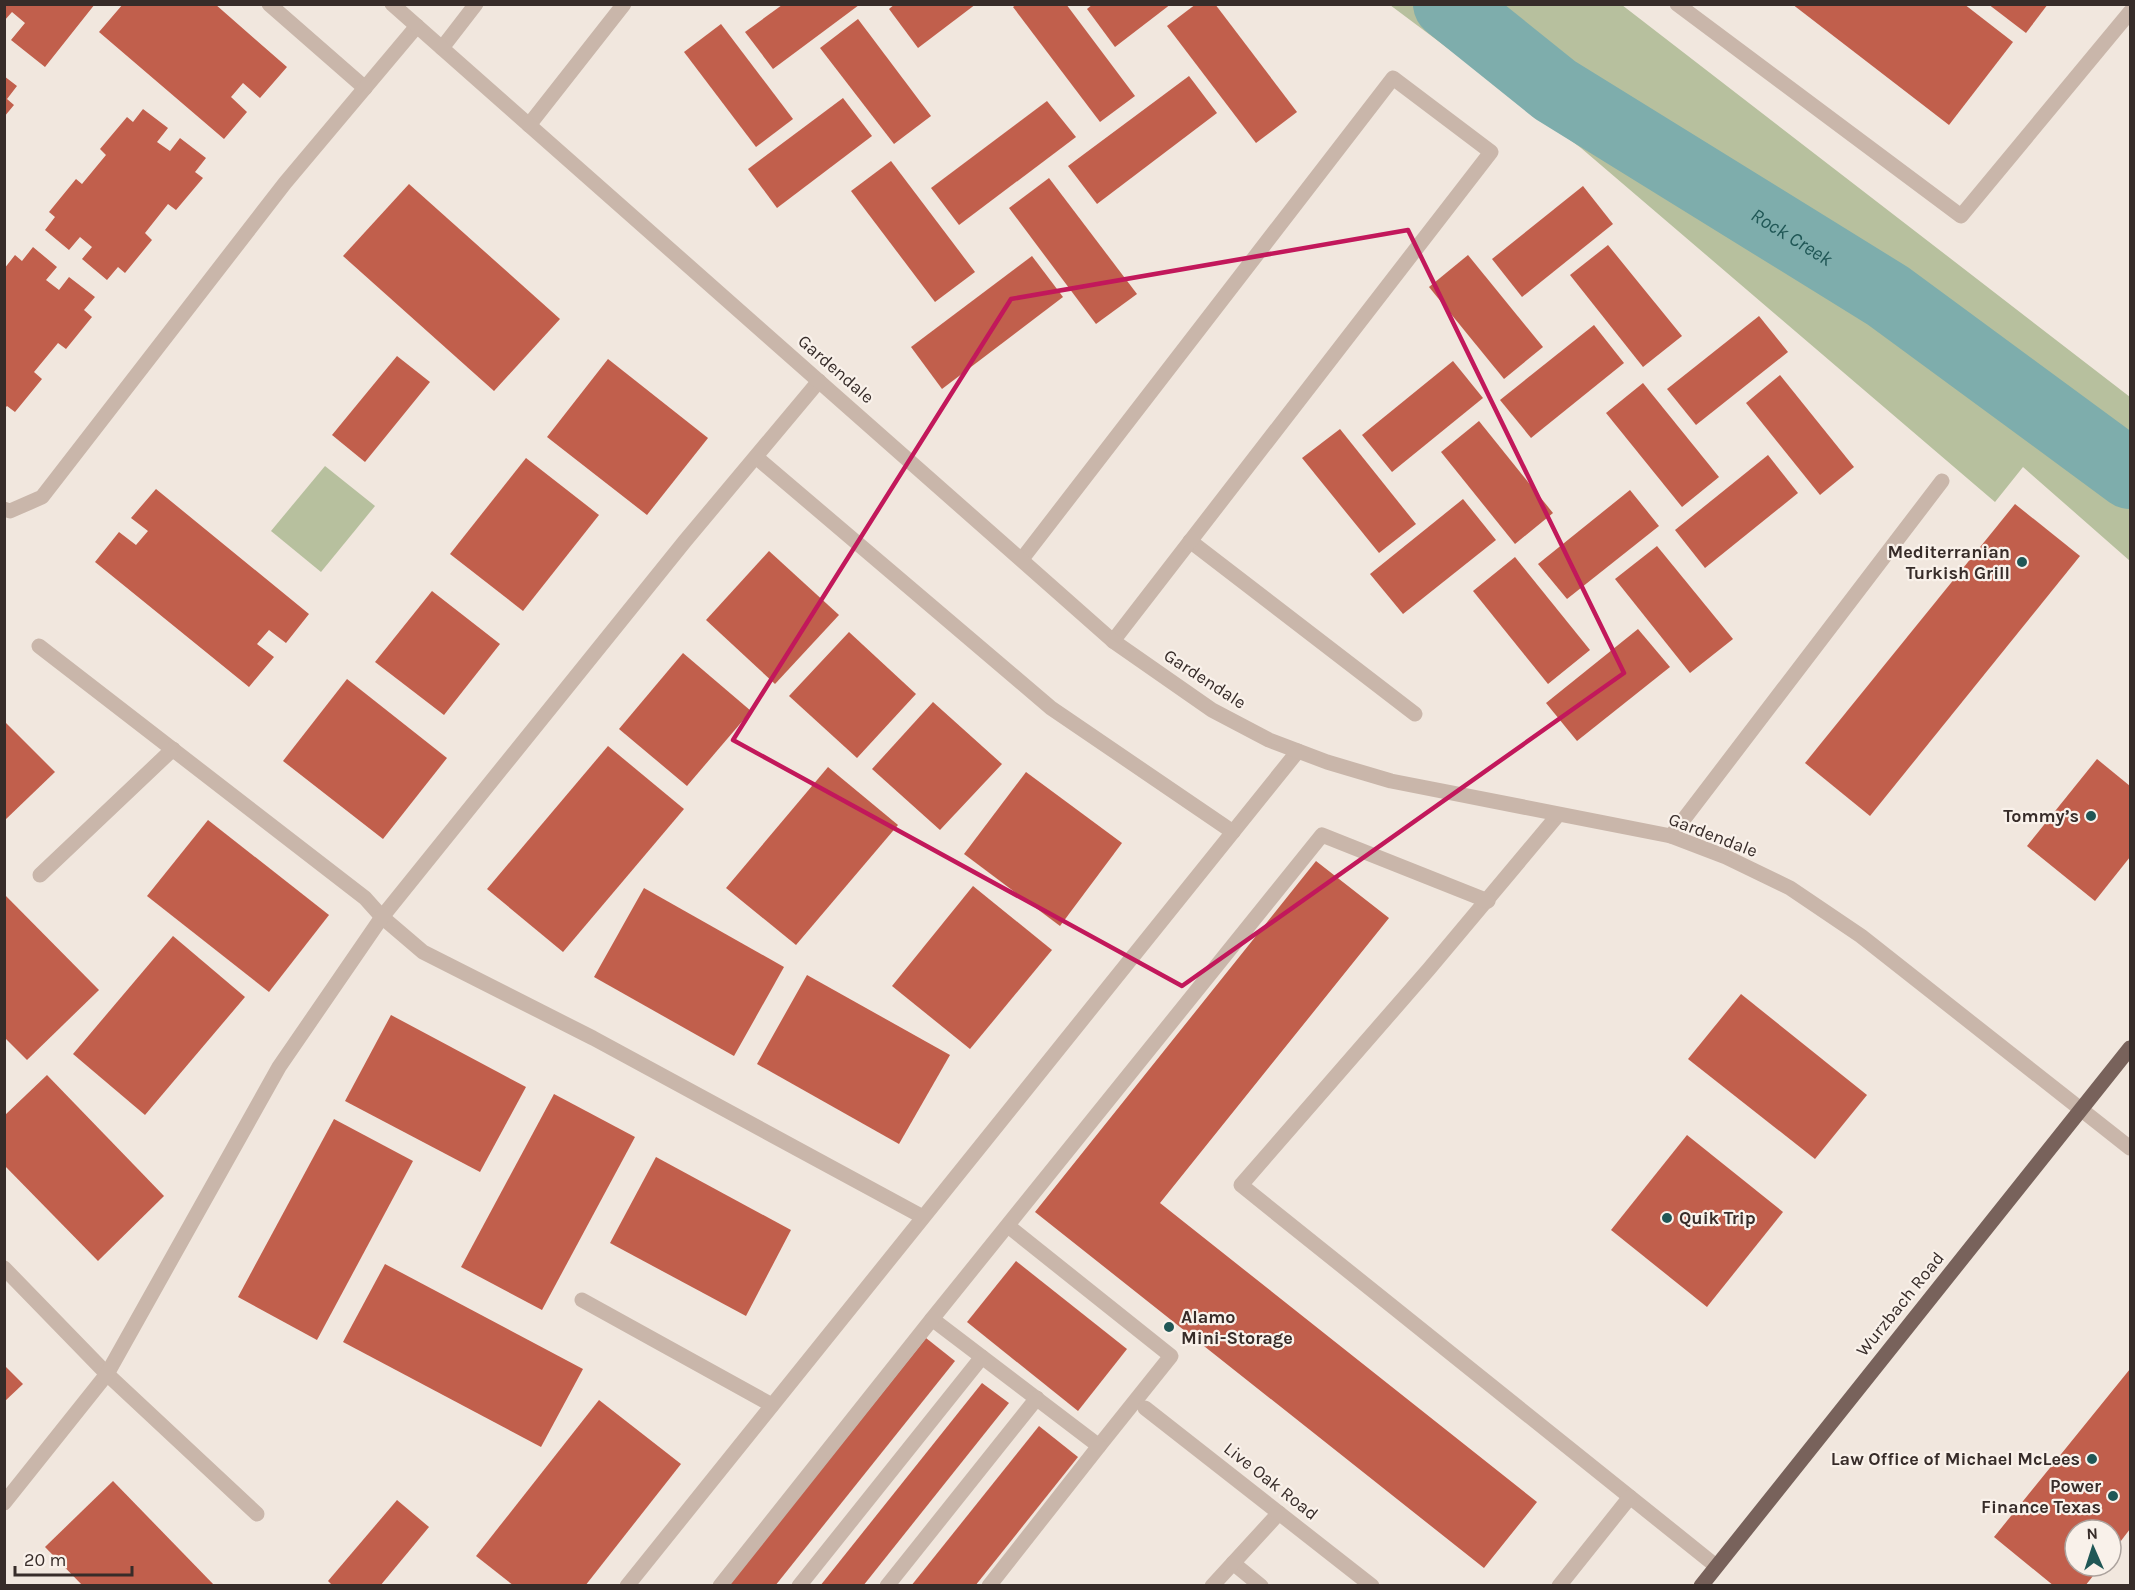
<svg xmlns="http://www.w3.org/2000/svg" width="2135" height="1590" viewBox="0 0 2135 1590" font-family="Karla,sans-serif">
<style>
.green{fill:#b7c09e}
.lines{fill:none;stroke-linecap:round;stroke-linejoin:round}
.river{stroke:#7eadac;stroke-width:70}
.building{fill:#c15f4c}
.service{stroke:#c9b6aa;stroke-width:15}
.minor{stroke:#c9b6aa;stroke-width:15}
.primary{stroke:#78625b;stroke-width:15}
.marked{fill:none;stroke:#c2185b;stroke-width:4.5;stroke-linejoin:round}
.poi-dot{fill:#205756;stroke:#f9f1ea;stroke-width:2}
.labels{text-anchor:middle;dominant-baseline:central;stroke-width:4.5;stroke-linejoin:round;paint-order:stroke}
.street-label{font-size:18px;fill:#372c29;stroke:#f9f1ea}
.poi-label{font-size:18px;font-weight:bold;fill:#372c29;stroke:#f9f1ea;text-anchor:end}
.water-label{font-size:20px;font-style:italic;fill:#205756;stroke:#f9f1ea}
</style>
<rect width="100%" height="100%" fill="#f1e7de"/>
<g class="green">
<path d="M1390,5H1622L2130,397V561L2023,467L1995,502L1581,148Z"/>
<path d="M325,466L375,506L321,572L271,531Z"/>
</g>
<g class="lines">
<path class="river" id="s1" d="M1448,4L1555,90L1888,296L2130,474"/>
</g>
<g class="building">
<path d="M4,4H95L45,67L11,40L25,23L12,12L4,21Z"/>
<path d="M123,4H215L287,67L260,98L243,83L231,97L247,112L224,139L99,32Z"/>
<path d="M895,4H976L918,48L889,9Z"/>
<path d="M1017,4H1066L1135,96L1100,122L1013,7Z"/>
<path d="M1093,4H1171L1115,47L1087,9Z"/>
<path d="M1196,4H1215L1297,112L1256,143L1167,26Z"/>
<path d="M1792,4H1964L2013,42L1949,125Z"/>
<path d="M1988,4H2048L2026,33Z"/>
<path d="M782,5H859L773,69L745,32Z"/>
<path d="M858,19L931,116L894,144L820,48Z"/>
<path d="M721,24L793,119L756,147L684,52Z"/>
<path d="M4,76L17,86L7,99L14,105L4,117Z"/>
<path d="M1189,76L1217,113L1097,204L1068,166Z"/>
<path d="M843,98L872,136L777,208L748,169Z"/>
<path d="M1047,101L1076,137L959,225L931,188Z"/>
<path d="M143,109L168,128L157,142L170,151L180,138L206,158L195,172L203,178L176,210L168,204L145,233L152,240L125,273L118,267L107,280L82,259L92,247L80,237L69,250L45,230L55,217L49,212L76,179L82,184L106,155L100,149L127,117L133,122Z"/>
<path d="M891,161L975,272L935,302L851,191Z"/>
<path d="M1049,178L1137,294L1096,324L1009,208Z"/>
<path d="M409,184L560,319L494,391L343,256Z"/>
<path d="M1583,186L1613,224L1522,297L1492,259Z"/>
<path d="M1608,245L1682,336L1643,367L1570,275Z"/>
<path d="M33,247L57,267L46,280L59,290L69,277L95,297L84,310L92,317L66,349L58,343L34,372L42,379L15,412L7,406L4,409V269L15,255L22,261Z"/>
<path d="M1468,255L1543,347L1504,379L1429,287Z"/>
<path d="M1032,256L1063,297L942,389L911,347Z"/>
<path d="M1759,316L1788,352L1696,425L1667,389Z"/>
<path d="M1594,325L1624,363L1531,438L1500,400Z"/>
<path d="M397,356L430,382L365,462L332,435Z"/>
<path d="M608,359L708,438L647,515L547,437Z"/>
<path d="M1453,361L1483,398L1392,472L1362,435Z"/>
<path d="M1780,375L1854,467L1820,495L1746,403Z"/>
<path d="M1643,383L1719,477L1682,507L1606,413Z"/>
<path d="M1479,421L1553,513L1515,544L1441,452Z"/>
<path d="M1340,429L1416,524L1379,553L1302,458Z"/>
<path d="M1768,455L1798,493L1705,568L1675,530Z"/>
<path d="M526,458L599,515L523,611L450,554Z"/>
<path d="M156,489L309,614L286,643L269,630L257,644L274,657L249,687L95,562L119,532L136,545L148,531L131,518Z"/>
<path d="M1630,490L1659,526L1567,599L1538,564Z"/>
<path d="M1463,499L1496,540L1403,614L1370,574Z"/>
<path d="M2015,504L2080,556L1870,816L1805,763Z"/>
<path d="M1657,546L1733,639L1690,673L1615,579Z"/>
<path d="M769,551L839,615L775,684L706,620Z"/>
<path d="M1515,557L1590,650L1548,684L1473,591Z"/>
<path d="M432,591L500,644L444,715L375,662Z"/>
<path d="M1638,629L1670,667L1577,741L1546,703Z"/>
<path d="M849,632L916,694L857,758L789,696Z"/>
<path d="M683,653L751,711L687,786L619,729Z"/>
<path d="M347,679L447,758L383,839L283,761Z"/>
<path d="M933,702L1002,764L940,830L872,769Z"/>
<path d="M4,721L55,772L4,821Z"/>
<path d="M608,746L684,809L563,952L487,889Z"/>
<path d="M2097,759L2130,786V857L2095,901L2027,846Z"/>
<path d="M828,767L898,825L796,945L726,888Z"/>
<path d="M1026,772L1122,843L1060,926L964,854Z"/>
<path d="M208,820L329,915L269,992L147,896Z"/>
<path d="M1316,861L1389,918L1160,1203L1537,1502L1484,1568L1035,1212Z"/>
<path d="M973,886L1052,950L970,1049L892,986Z"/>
<path d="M644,888L784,967L734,1056L594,977Z"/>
<path d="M4,894L99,990L27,1060L4,1037Z"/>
<path d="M173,936L245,997L145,1115L73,1054Z"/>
<path d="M807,975L950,1055L899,1144L757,1064Z"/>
<path d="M1741,994L1867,1095L1815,1159L1688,1059Z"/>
<path d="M391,1015L526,1087L480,1172L345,1101Z"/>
<path d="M47,1075L164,1196L98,1261L4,1165V1116Z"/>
<path d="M554,1094L635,1137L542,1310L461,1267Z"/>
<path d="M334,1119L413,1161L317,1340L238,1297Z"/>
<path d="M1687,1135L1783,1212L1707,1307L1611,1230Z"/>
<path d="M656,1157L791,1230L746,1316L610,1243Z"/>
<path d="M1016,1261L1127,1349L1078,1411L967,1322Z"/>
<path d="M385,1264L583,1369L541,1447L343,1342Z"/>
<path d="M926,1338L955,1361L775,1586H728Z"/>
<path d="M4,1365L23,1384L4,1402Z"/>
<path d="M2130,1369V1529L2111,1554V1530H2075V1566H2101L2085,1586H2054L1994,1537Z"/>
<path d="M982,1383L1009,1403L863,1586H820Z"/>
<path d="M599,1400L681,1464L585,1586H514L476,1556Z"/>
<path d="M1039,1426L1078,1457L975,1586H911Z"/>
<path d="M113,1481L215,1586H83L45,1547Z"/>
<path d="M397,1500L429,1527L380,1586H333L328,1581Z"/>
</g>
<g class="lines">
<g class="service">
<path d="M269,4L365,88"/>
<path d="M1677,4L1961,216L2130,12"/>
<path d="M442,48L476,4"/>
<path d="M529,125L624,4"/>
<path d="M756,457L1051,708L1233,832"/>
<path d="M4,509L10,511L42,497L285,183L417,26"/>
<path d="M1190,541L1415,714"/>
<path d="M1022,559L1393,78L1491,152L1113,641"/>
<path d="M39,646L365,898L382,917L423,952L593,1038L923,1217"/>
<path d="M1558,815L1429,969L1241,1185L1716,1566"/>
<path d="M1671,836L1942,481"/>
<path d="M40,875L173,749"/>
<path d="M1008,1226L1171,1356L1099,1446"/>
<path d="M4,1268L107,1374L257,1514"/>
<path d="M582,1300L772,1405"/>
<path d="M932,1319L1099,1446L989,1586"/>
<path d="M4,1503L107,1374L279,1067L382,917L685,541L819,381"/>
<path d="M1233,1563L1261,1586"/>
<path d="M627,1586L1298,751"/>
<path d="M720,1586L932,1319L1322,835L1488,901"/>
<path d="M799,1586L982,1357"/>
<path d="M887,1586L1037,1398"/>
<path d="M1212,1586L1279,1513"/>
<path d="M1559,1586L1630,1497"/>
</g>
<g class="minor">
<path d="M392,4L1113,641L1212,710L1269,740L1327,762L1391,781L1671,836L1726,857L1790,888L1861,936L2130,1148"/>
<path d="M1145,1408L1372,1586"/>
</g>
<path class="primary" d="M1701,1586L2130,1048"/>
</g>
<path class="marked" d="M1408,230L1624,673L1182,986L733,740L1011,299Z"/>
<g class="poi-dot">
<circle cx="2022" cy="562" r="6"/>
<circle cx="2091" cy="816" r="6"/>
<circle cx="1667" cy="1218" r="6"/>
<circle cx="1169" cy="1327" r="6"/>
<circle cx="2092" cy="1459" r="6"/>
<circle cx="2113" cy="1496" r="6"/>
</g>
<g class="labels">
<g class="street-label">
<text transform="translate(836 369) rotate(41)">Gardendale</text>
<text transform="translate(1205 679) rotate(33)">Gardendale</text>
<text transform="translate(1713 835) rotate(21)">Gardendale</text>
<text transform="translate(1900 1304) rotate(-51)">Wurzbach Road</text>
<text transform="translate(1271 1481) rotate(38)">Live Oak Road</text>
</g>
<g class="poi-label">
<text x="2010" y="552">Mediterranian<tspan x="2010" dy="21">Turkish Grill</tspan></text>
<text x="2079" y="816">Tommy’s</text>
<text x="1679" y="1218" text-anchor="start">Quik Trip</text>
<text x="1181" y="1317" text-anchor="start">Alamo<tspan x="1181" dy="21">Mini-Storage</tspan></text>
<text x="2080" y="1459">Law Office of Michael McLees</text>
<text x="2101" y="1486">Power<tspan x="2101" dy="21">Finance Texas</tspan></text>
</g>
<g class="water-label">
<text stroke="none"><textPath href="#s1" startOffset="416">Rock Creek</textPath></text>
</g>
</g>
<rect width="2135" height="1590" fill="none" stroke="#372c29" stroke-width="12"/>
<g transform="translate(2093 1548) rotate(357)"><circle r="28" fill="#f9f1ea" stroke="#aba29d" stroke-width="1.5"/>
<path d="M0-4.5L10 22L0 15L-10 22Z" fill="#205756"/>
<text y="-9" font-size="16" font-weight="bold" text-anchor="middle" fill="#372c29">N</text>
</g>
<path d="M15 1566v9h117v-9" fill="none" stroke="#372c29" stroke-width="3"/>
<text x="24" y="1566" font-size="18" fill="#372c29" stroke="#f9f1ea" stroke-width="4.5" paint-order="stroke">20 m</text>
</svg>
